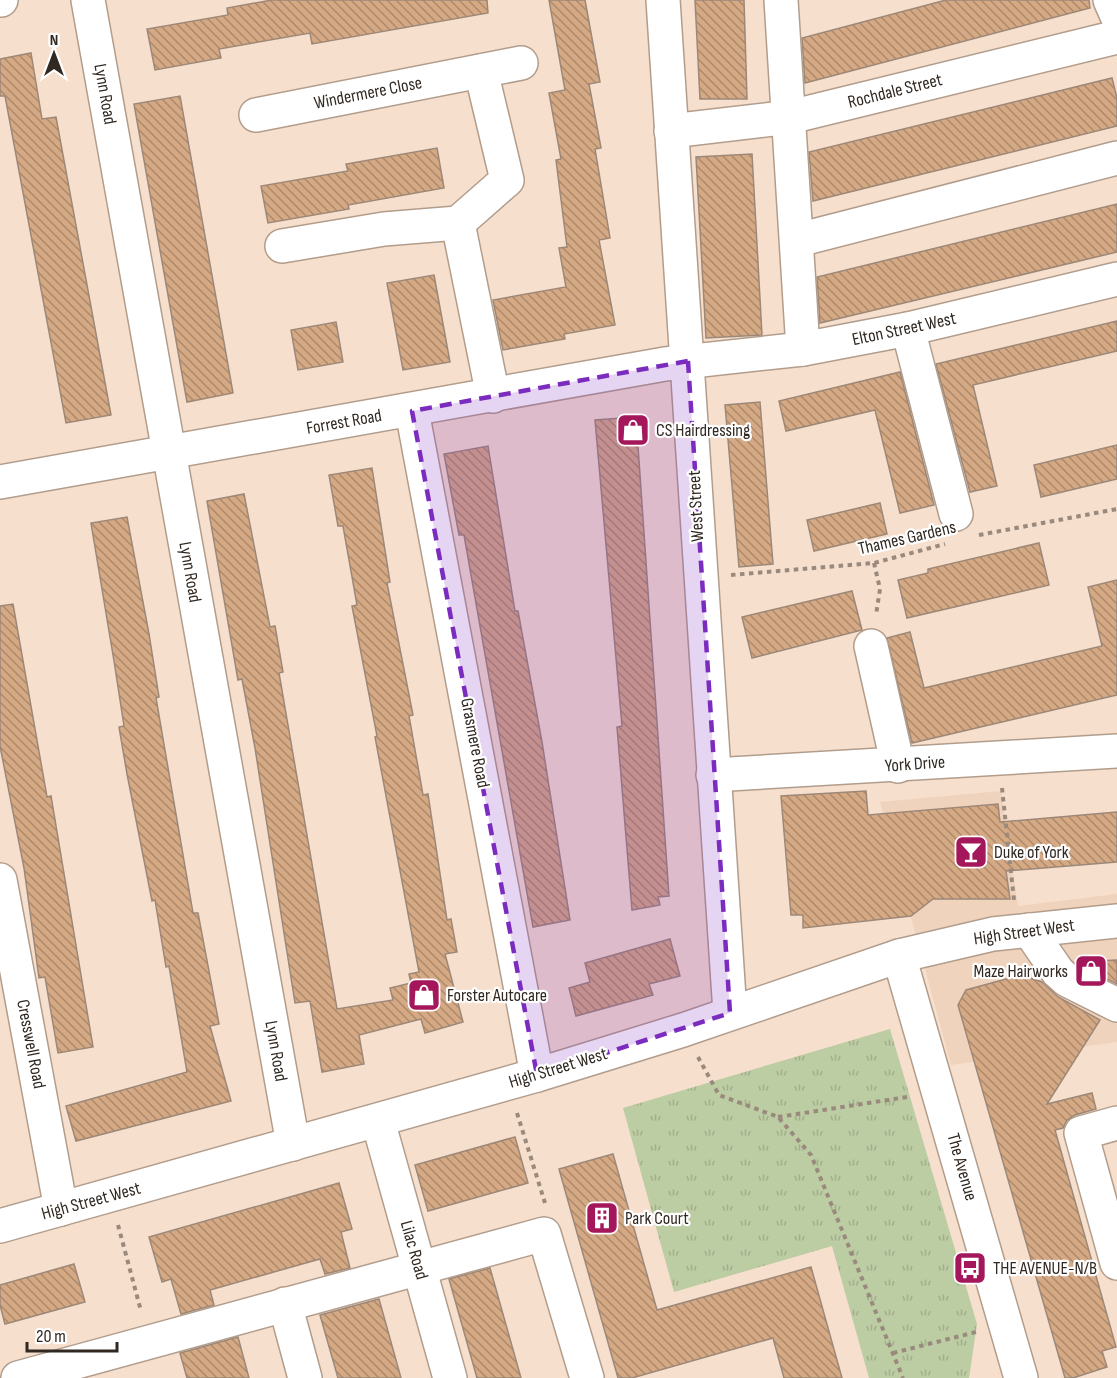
<svg xmlns="http://www.w3.org/2000/svg" width="1117" height="1378" viewBox="0 0 1117 1378" font-family="'Sofia Sans Condensed',sans-serif">
<style>
.built{fill:#f0d3bc}
.grass{fill:url(#grass-tufts)}
.building{fill:url(#building-back-hatch);stroke:#9d8878;stroke-width:1.5}
.lines{fill:none;stroke-linecap:round;stroke-linejoin:round}
.minor-casing{stroke:#b29d8c;stroke-width:36}
.major-casing{stroke:#b29d8c;stroke-width:36}
.path{stroke:#9a8a7d;stroke-width:4;stroke-dasharray:4.5 4.5;stroke-linecap:butt}
.minor{stroke:#fff;stroke-width:33}
.major{stroke:#fff;stroke-width:33}
.marked{fill:#7b2cbf;fill-opacity:0.2;stroke:#7b2cbf;stroke-width:4.5;stroke-dasharray:12 8;stroke-linejoin:round}
.labels{text-anchor:middle;dominant-baseline:central;stroke-width:4.5;stroke-linejoin:round;paint-order:stroke}
.street-label{font-size:18px;fill:#302821;stroke:#fff}
.poi-label{font-size:18px;fill:#302821;stroke:#fff;text-anchor:start}
</style>
<defs>
<pattern id="grass-tufts" width="24" height="20" patternUnits="userSpaceOnUse" patternTransform="scale(1.5)"><rect width="24" height="20" fill="#bccca3"/><path d="M3 7l-1-3M5 7V3M7 7l1-3M15 17l-1-3M17 17v-4M19 17l1-3" fill="none" stroke="#a2af8c"/></pattern>
<pattern id="building-back-hatch" width="6" height="6" patternUnits="userSpaceOnUse" patternTransform="scale(1.5)"><rect width="6" height="6" fill="#d5a984"/><path d="M-1 5l2 2M0 0l6 6M5-1l2 2" fill="none" stroke="#ad8a6c"/></pattern>
</defs>
<rect width="100%" height="100%" fill="#f6dfcd"/>
<path class="built" d="M1001,791L1018,906L1117,894V1042L951,1065L880,802Z"/>
<path class="grass" d="M890,1029L977,1324L969,1378H869L832,1246L674,1292L623,1108Z"/>
<g class="building">
<path d="M272,0H487L488,13L312,44L310,33L219,49L221,58L155,70L147,29L228,15L227,8Z"/>
<path d="M549,0H585L600,82L589,84L601,148L595,149L610,238L599,240L615,325L564,334L565,339L503,350L493,300L566,287L559,248L567,247L556,160L561,159L549,93L565,90Z"/>
<path d="M695,0H744L747,99H700Z"/>
<path d="M946,0H1089L1090,8L805,83L802,38Z"/>
<path d="M31,53L42,119L56,117L111,415L66,423L5,96H0V59Z"/>
<path d="M1112,78L1117,98V126L813,201L809,152Z"/>
<path d="M180,96L233,393L187,402L134,104Z"/>
<path d="M437,148L444,188L348,205L349,209L268,223L261,186L348,171L346,164Z"/>
<path d="M752,154L762,335L706,338L696,157Z"/>
<path d="M1117,204V252L820,323L817,277Z"/>
<path d="M434,275L450,362L403,370L387,283Z"/>
<path d="M1117,321V351L973,385L997,486L970,492L936,364Z"/>
<path d="M336,322L343,362L298,370L291,330Z"/>
<path d="M900,372L934,505L900,513L875,410L786,431L779,401Z"/>
<path d="M760,402L773,564L739,567L725,405Z"/>
<path d="M636,417L669,896L658,897L660,905L632,910L617,727L622,726L595,420Z"/>
<path d="M1117,445V479L1041,497L1034,465Z"/>
<path d="M488,446L515,611H518L542,742L570,920L533,927L464,535H459L444,454Z"/>
<path d="M372,468L390,582L387,583L413,715L409,716L423,795L428,794L447,920L451,919L457,952L445,954L463,1022L425,1033L421,1019L359,1035L364,1064L322,1072L310,1001L295,1003L255,748L242,679L238,680L207,501L244,494L270,627L275,626L283,672L279,673L337,1009L393,1000L390,988L411,983L409,974L419,972L375,737L377,736L352,606L357,605L343,526H338L329,475Z"/>
<path d="M880,503L887,534L814,551L807,520Z"/>
<path d="M127,517L149,634L159,697L156,698L193,913H198L219,1024L210,1026L231,1101L76,1141L66,1106L187,1072L169,966L166,967L155,900L152,901L127,774L119,727L124,726L114,661L91,523Z"/>
<path d="M1039,543L1049,585L907,618L898,580L928,573V569Z"/>
<path d="M1117,580V695L912,743L887,638L910,632L924,688L1102,646L1088,587Z"/>
<path d="M852,591L862,630L752,658L742,617Z"/>
<path d="M13,604L47,797L51,796L93,1047L58,1053L45,977L39,978L24,868L0,746V606Z"/>
<path d="M866,791L868,815L998,804L1000,822L1117,812V862L1006,871L1010,899H933L911,916L803,928V915H791L781,796Z"/>
<path d="M670,939L680,976L649,984L653,995L576,1016L569,988L590,982L585,963Z"/>
<path d="M1117,960V984L1077,964V962Z"/>
<path d="M1021,975L1042,982L1058,997L1100,1020L1047,1104L1092,1093L1096,1109L1075,1115L1067,1120L1063,1128L1055,1130L1116,1347L1102,1351L1107,1367L1073,1378H1065L958,1005L966,990Z"/>
<path d="M515,1137L528,1183L428,1211L415,1165Z"/>
<path d="M613,1154L657,1310L811,1267L842,1378H784L773,1338L632,1378H618L559,1169Z"/>
<path d="M339,1183L352,1229L341,1232L350,1268L325,1274L320,1259L210,1290L214,1305L181,1314L171,1279L162,1282L149,1237Z"/>
<path d="M74,1264L85,1302L5,1324L0,1305V1285Z"/>
<path d="M490,1268L521,1378H477L449,1279Z"/>
<path d="M379,1299L401,1378H338L320,1315Z"/>
<path d="M238,1337L249,1378H187L180,1353Z"/>
</g>
<g class="lines">
<g class="minor-casing">
<g id="minor">
<path d="M0,0H1"/>
<path d="M88,0L293,1144"/>
<path d="M663,0L730,1013"/>
<path d="M781,0L803,349"/>
<path d="M1110,0L1117,16"/>
<path d="M256,115L521,63"/>
<path d="M671,131L790,117L1117,37"/>
<path d="M458,223L493,396"/>
<path d="M798,240L1117,158"/>
<path d="M282,246L384,229L458,223L507,180L481,71"/>
<path d="M908,329L956,514"/>
<path d="M412,411L537,1075"/>
<path d="M0,482L665,364L803,349L908,329L1117,279"/>
<path d="M871,646L898,766"/>
<path d="M713,775L1117,751"/>
<path d="M0,880L61,1209"/>
<path d="M1029,930L1058,972L1067,980L1117,1005"/>
<path d="M899,956L1021,1378"/>
<path d="M378,1121L450,1378"/>
<path d="M1117,1123L1081,1133L1117,1263"/>
<path d="M285,1304L305,1378"/>
<path d="M18,1378L544,1234L587,1378"/>
</g>
</g>
<g class="major-casing">
<path id="major" d="M0,1226L537,1075L683,1030L899,956L993,934L1117,921"/>
</g>
<g class="path">
<path d="M979,535L1117,509"/>
<path d="M874,563L880,589L876,615"/>
<path d="M731,575L874,563L945,544"/>
<path d="M1002,788L1014,900"/>
<path d="M698,1057L719,1095L778,1117L811,1155L903,1378"/>
<path d="M517,1113L545,1203"/>
<path d="M778,1117L907,1097"/>
<path d="M118,1225L141,1311"/>
<path d="M893,1353L976,1332"/>
</g>
<use href="#minor" class="minor"/>
<use href="#major" class="major"/>
</g>
<path class="marked" d="M688,361L730,1013L537,1075L412,411Z"/>
<defs>
<g id="shop-square" transform="scale(1.725)"><rect x="-9" y="-9" width="18" height="18" rx="4" fill="#a5175b" stroke="#fff"/><path d="M-5-2.5h2.3a2.7 3.5 0 0 1 5.4 0H5L5.5 6h-11ZM-1.5-2.5h3a1.5 2.3 0 0 0-3 0Z" fill="#fff"/></g>
<g id="bar-square" transform="scale(1.725)"><rect x="-9" y="-9" width="18" height="18" rx="4" fill="#a5175b" stroke="#fff"/><path d="M-6-5H6L.8 .8V4.5H3.5V6h-7V4.5H-.8V.8Z" fill="#fff"/></g>
<g id="building-square" transform="scale(1.725)"><rect x="-9" y="-9" width="18" height="18" rx="4" fill="#a5175b" stroke="#fff"/><path d="M-4-6H4V6H1V3H-1V6H-4ZM-2.5-4.3h1.7v1.8h-1.7ZM.8-4.3h1.7v1.8H.8ZM-2.5-1h1.7V.8h-1.7ZM.8-1h1.7V.8H.8Z" fill="#fff"/></g>
<g id="bus-square" transform="scale(1.725)"><rect x="-9" y="-9" width="18" height="18" rx="4" fill="#a5175b" stroke="#fff"/><path d="M-5-6H5V4H4V6H2V4H-2V6H-4V4H-5ZM-3.5-4V0h7V-4ZM-3.5 1.2v1.5H-2V1.2ZM2 1.2v1.5H3.5V1.2Z" fill="#fff"/></g>
</defs>
<g fill-rule="evenodd">
<use href="#shop-square" x="633" y="430"/>
<use href="#bar-square" x="971" y="852"/>
<use href="#shop-square" x="1091" y="971"/>
<use href="#shop-square" x="424" y="995"/>
<use href="#building-square" x="602" y="1218"/>
<use href="#bus-square" x="970" y="1268"/>
</g>
<g class="labels">
<g class="street-label">
<text transform="translate(895 91) rotate(-14)">Rochdale Street</text>
<text transform="translate(368 93) rotate(-11)">Windermere Close</text>
<text transform="translate(105 94) rotate(80)">Lynn Road</text>
<text transform="translate(904 329) rotate(-12)">Elton Street West</text>
<text transform="translate(344 422) rotate(-10)">Forrest Road</text>
<text transform="translate(696 506) rotate(-93)">West Street</text>
<text transform="translate(907 538) rotate(-13)">Thames Gardens</text>
<text transform="translate(190 572) rotate(80)">Lynn Road</text>
<text transform="translate(475 743) rotate(79)">Grasmere Road</text>
<text transform="translate(915 764) rotate(-4)">York Drive</text>
<text transform="translate(1024 932) rotate(-8)">High Street West</text>
<text transform="translate(31 1044) rotate(79)">Cresswell Road</text>
<text transform="translate(276 1051) rotate(80)">Lynn Road</text>
<text transform="translate(558 1068) rotate(-17)">High Street West</text>
<text transform="translate(962 1167) rotate(74)">The Avenue</text>
<text transform="translate(91 1201) rotate(-15)">High Street West</text>
<text transform="translate(414 1250) rotate(74)">Lilac Road</text>
</g>
<g class="poi-label">
<text x="656" y="430">CS Hairdressing</text>
<text x="994" y="852">Duke of York</text>
<text x="1068" y="971" text-anchor="end">Maze Hairworks</text>
<text x="447" y="995">Forster Autocare</text>
<text x="625" y="1218">Park Court</text>
<text x="993" y="1268">THE AVENUE-N/B</text>
</g>
</g>
<g transform="translate(54 54)" stroke="#ffffff" stroke-width="4.5" paint-order="stroke">
<path d="M0-4.5L10 22L0 15L-10 22Z" fill="#302821"/>
<text y="-9" font-size="16" font-weight="bold" text-anchor="middle" fill="#302821">N</text>
</g>
<path d="M27 1342v9h90v-9" fill="none" stroke="#302821" stroke-width="3"/>
<text x="36" y="1342" font-size="18" fill="#302821" stroke="#ffffff" stroke-width="4.5" paint-order="stroke">20 m</text>
</svg>
